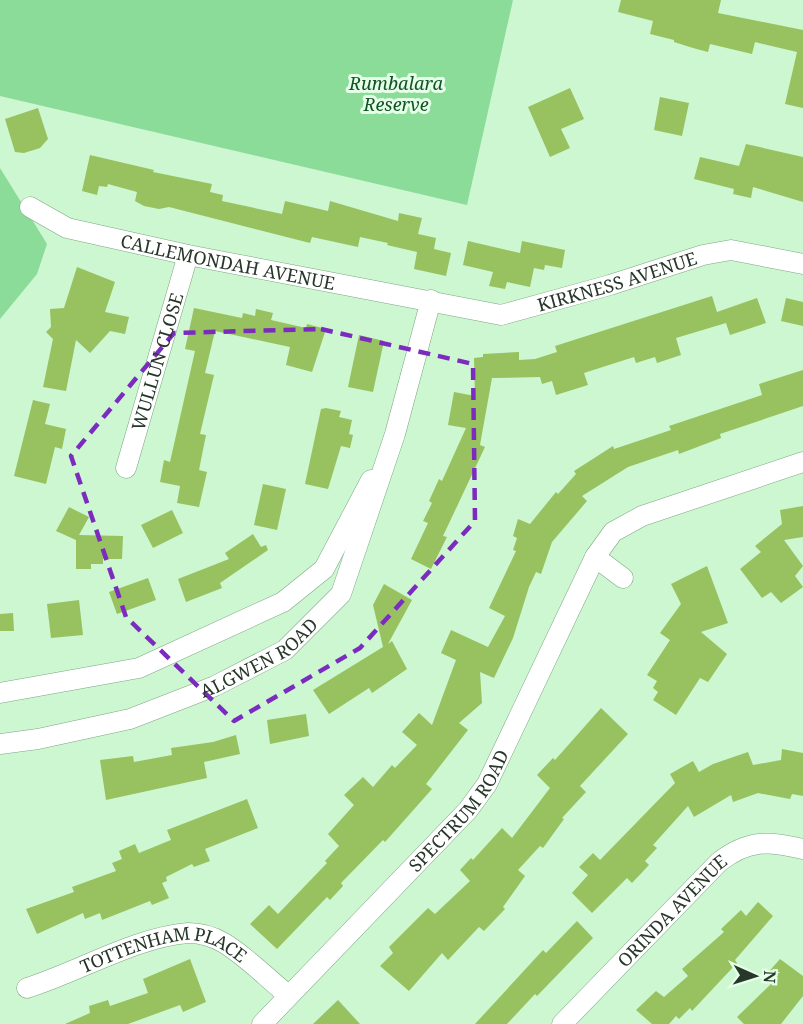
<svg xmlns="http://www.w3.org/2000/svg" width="803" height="1024" viewBox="0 0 803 1024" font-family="'Noto Serif',serif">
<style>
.green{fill:#8bdb99}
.building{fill:#97c25f}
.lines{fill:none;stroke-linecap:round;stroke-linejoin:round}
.minor-casing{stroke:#7da683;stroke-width:21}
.minor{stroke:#fff;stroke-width:20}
.marked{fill:none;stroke:#7b2cbf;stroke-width:4.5;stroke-dasharray:12 8;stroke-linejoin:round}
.labels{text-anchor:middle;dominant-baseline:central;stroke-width:6;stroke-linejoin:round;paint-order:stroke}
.park-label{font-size:18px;font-style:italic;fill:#115325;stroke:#e5ffe8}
.street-label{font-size:18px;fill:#273729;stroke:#e5ffe8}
</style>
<rect width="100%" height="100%" fill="#ccf7d1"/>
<g class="green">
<path d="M0,0H513L467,205L0,96Z"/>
<path d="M0,168L47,244L37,274L0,319Z"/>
</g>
<g class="building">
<path d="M621,0H721L718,13L803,30V108L785,104L797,52L755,42L752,54L710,44L708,52L693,48L674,42V40L650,34L653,21L618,12Z"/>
<path d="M570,88L584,119L561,129L570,148L550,157L528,107Z"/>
<path d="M660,97L689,103L682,136L654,130Z"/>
<path d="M38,108L48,139L40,148L24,153L15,152L5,119Z"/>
<path d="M746,144L803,157V202L753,187L751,198L733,194L734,189L694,179L700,157L739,166Z"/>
<path d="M90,155L154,170L153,172L212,184L210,192L223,195L222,201L282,214L285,201L328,211L330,201L398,221L399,213L422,218L418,234L436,238L434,249L451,253L446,276L414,269L417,252L387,245L388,243L360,237L358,247L312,237L310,243L169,207L159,209L144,206L135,201L137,192L108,184L107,187L99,186L97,195L82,191Z"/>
<path d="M468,241L520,253L522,241L565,250L562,268L545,265L544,270L534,268L530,287L507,282L505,289L489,286L493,272L463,265Z"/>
<path d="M77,267L115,282L105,312L129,317L125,334L110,331L90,353L76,340L66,391L43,387L53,339L46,332L51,327L50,309L64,308Z"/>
<path d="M712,296L717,312L757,298L766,323L730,335L726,323L676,338L681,355L657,363L655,357L636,363L634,357L584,373L588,385L556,395L552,381L542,384L540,377L492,378L480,445L485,447L443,536L447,537L431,569L411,559L428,523L423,521L432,503L429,501L439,479L442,481L466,428L448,425L454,392L475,396L474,358L483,357V354L519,352V360L535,359L557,352L555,346Z"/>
<path d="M786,298L803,302V326L781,321Z"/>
<path d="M194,308L242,318L243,313L255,316L256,309L273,313L271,320L306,328L307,324L326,329L312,372L286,365L290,347L215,331L205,373L214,375L200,434L206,435L199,470L207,472L199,507L177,503L180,486L160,482L164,460L170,462L195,351L185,349Z"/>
<path d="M359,335L384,341L373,392L348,387Z"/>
<path d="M803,370V406L720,434L721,438L679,454L678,450L628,467L582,496L587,501L552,542L541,574L536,572L529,587L513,638L494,678L480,672L482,703L459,723L468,730L426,784L432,789L385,842L383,840L341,883L343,886L330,900L327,897L277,949L250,924L269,905L278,914L327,863L325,861L339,846L328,834L354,805L344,795L363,777L373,787L392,765L395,768L417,745L402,732L419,713L432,725L456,660L441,653L451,630L488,647L505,616L489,608L516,551L513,550L517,538L513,536L518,519L530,524L556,492L558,494L576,474L574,471L613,446L614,449L671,430L669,426L762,395L759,384Z"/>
<path d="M33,400L50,404L45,424L66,429L62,449L55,447L46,484L14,476Z"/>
<path d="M326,408L341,411L339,417L352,420L349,434L353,435L350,448L341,446L328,489L305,484L321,409Z"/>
<path d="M263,484L286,489L277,530L254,525Z"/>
<path d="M803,506V537L784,540L803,566L795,576L803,587L781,603L771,592L762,598L740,569L761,552L755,546L782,524L780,510Z"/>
<path d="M69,507L89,517L79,535L123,536L122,559H103V564H91V569H76V540L56,531Z"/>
<path d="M172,510L183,533L153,548L141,525Z"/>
<path d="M253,534L261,547L266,545L268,550L220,583L222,588L186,602L178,579L229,559L225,553Z"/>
<path d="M707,566L728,623L701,632L727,654L708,682L700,678L676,715L653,700L658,692L653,688L657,681L647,675L670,640L660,633L681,604L671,584Z"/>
<path d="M148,578L156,600L117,614L109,592Z"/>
<path d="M384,584L412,600L388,644L392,641L407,669L372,693L369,688L329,714L313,690L383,647L373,605Z"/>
<path d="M79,600L83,635L51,638L47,604Z"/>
<path d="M13,613L14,631H0V614Z"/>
<path d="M601,708L628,734L580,786L586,792L562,818L564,819L543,848L540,846L518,870L525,876L503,907L505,909L484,931L479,927L448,960L442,953L409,991L380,966L393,953L389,947L428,908L435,914L470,881L460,870L471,858L473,860L502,828L512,838L550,788L537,775L553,758L555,760Z"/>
<path d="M306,714L309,736L270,744L267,720Z"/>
<path d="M236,735L240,754L204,762L207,778L106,800L100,760L133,756L134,762L172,755L171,748L213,742Z"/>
<path d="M782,749L803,753V796L792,794L790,799L758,793L733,802L731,795L694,817L688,806L653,845L657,848L645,861L649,865L632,883L627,878L592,913L572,893L588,875L579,867L593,853L600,860L675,783L670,774L693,761L699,772L713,764L748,752L753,765L781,760Z"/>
<path d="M247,799L258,828L205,849L210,861L194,867L192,864L166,877L167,881L162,883L169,898L152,905L150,901L102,920L100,913L85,919L83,913L37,934L26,909L74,892L72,887L116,871L112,863L122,859L119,851L135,844L139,853L171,840L167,830Z"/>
<path d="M758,902L773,916L735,960L737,963L692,1011L690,1008L679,1019L676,1016L669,1024H652L636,1010L656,991L664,997L688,976L682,969L724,932L721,929L741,910L746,916Z"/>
<path d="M577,921L593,938L537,996L535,994L507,1024H475L543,950L546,953Z"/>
<path d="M190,959L206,1002L183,1012L180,1005L128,1024H65L90,1013L89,1006L108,1000L110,1006L148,993L143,979Z"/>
<path d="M780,959L803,976V996L781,1024H744L737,1017L772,983L765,976Z"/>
<path d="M338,1000L360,1024H313Z"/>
</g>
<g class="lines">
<g class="minor-casing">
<g id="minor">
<path id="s1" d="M30,207L67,228L188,255L501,315L610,285L703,255L731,250L803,264"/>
<path id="s2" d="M126,468L188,255"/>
<path d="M595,557L623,578"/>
<path d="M0,693L139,668L283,602L324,569L371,480"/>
<path id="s3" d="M0,744L38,739L130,719L215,686L285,650L341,594L395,434L431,300"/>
<path id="s4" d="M27,988C78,972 136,937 188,933C200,933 214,937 224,943C247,957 267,978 288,995"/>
<path id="s5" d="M262,1024L468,810L487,784L595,557L613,532L642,516L803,462"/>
<path id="s6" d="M562,1024L719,862C749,839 768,841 803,849"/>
</g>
</g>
<use href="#minor" class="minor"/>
</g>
<path class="marked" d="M321,329L473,364L475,521L360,648L234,721L126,617L71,456L174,333Z"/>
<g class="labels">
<g class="park-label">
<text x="396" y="83">Rumbalara<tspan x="396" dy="21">Reserve</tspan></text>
</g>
<g class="street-label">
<text stroke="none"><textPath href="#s1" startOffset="207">CALLEMONDAH AVENUE</textPath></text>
<text stroke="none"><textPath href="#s1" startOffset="606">KIRKNESS AVENUE</textPath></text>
<text stroke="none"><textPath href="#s2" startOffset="111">WULLUN CLOSE</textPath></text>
<text stroke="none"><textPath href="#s3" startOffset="276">ALGWEN ROAD</textPath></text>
<text stroke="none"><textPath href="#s5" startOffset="291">SPECTRUM ROAD</textPath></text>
<text stroke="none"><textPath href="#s6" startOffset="158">ORINDA AVENUE</textPath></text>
<text stroke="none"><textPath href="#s4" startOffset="146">TOTTENHAM PLACE</textPath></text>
</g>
</g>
<g transform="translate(755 976) rotate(93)" stroke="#e5ffe8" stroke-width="4.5" paint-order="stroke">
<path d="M0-4.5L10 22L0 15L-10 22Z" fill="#273729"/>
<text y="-9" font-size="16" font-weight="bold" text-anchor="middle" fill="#273729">N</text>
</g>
</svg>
